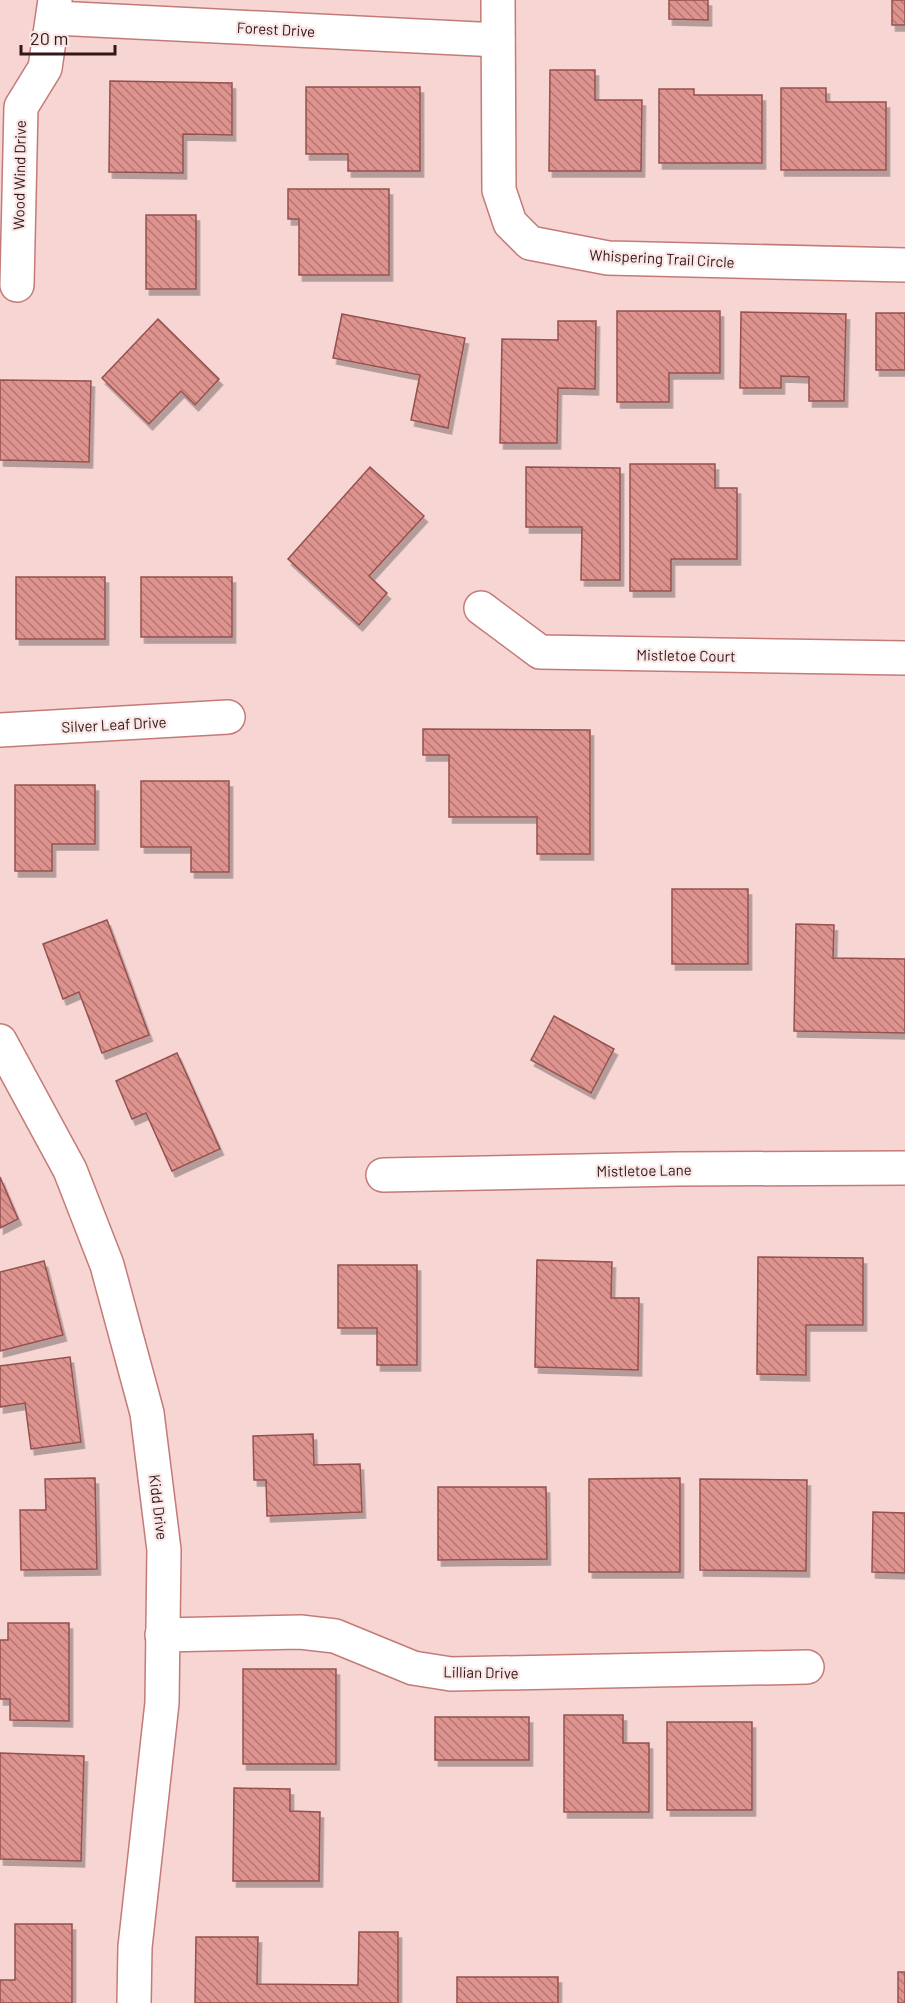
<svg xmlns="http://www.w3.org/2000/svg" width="905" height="2003" viewBox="0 0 905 2003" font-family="Barlow,sans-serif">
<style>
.building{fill:url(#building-back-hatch);stroke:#95514e;stroke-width:1.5;filter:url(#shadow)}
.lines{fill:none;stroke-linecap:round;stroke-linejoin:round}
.minor-casing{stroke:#c47b78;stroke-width:36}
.minor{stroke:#fff;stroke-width:33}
.labels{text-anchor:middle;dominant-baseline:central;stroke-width:4.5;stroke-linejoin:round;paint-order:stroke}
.street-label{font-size:15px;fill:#341716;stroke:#f8e7e6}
</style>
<defs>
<pattern id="building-back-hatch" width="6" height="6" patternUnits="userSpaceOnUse" patternTransform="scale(1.5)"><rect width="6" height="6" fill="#de938e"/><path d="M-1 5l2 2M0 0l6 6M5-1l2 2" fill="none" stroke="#b57773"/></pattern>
<filter id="shadow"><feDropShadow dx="3.5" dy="6" stdDeviation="0" flood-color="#0004"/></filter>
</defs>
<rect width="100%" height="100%" fill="#f6d5d3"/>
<g class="building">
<path d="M669,0H708V20L669,19Z"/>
<rect x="892" y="0" width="13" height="25"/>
<path d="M550,70H595V100H642L641,171H549Z"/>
<path d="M110,81L232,83V135L183,134V173L109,172Z"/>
<path d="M306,87H420V171H348V154H306Z"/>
<path d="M781,88H826V102H886V170H781Z"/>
<path d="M659,89H694V95H762V163H659Z"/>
<path d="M288,189H389V275H299V219H288Z"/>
<rect x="146" y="215" width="50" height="74"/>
<path d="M617,311H720V373H669V402H617Z"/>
<path d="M741,312L846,314L844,401H809V377L781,376V388H740Z"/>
<rect x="876" y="313" width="29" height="57"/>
<path d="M342,314L465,338L448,428L411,420L420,375L333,358Z"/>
<path d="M158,319L219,379L195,405L181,391L149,424L102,378Z"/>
<path d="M558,321H596L595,389L558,388L557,443H500L502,339L558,340Z"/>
<path d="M0,380L91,381L89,462L0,460Z"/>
<path d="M630,464H715V488H737V559H671V591H630Z"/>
<path d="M370,467L424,516L369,576L387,593L359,625L288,559Z"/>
<path d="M526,467L620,468V580H581L582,527H526Z"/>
<rect x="16" y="577" width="89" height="62"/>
<rect x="141" y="577" width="91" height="60"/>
<path d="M423,729L590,730V854H537V817H449V755H423Z"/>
<path d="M141,781H229V872H191V847H141Z"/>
<path d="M15,785H95V844H52V871H15Z"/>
<rect x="672" y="889" width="76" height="75"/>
<path d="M107,920L149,1035L102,1053L79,992L63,999L43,944Z"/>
<path d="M796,924L834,925L833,958L905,959V1033L794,1031Z"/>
<path d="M554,1016L614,1049L591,1093L531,1060Z"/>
<path d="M177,1053L220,1149L172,1171L146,1113L132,1119L116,1081Z"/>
<path d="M0,1177L18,1219L0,1228Z"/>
<path d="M758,1257L863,1258V1325H806V1375L757,1374Z"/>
<path d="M537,1260L612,1262L611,1298H639L638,1370L535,1367Z"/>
<path d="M44,1261L63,1335L0,1351V1272Z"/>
<path d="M338,1265H417V1365H377V1328H338Z"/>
<path d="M70,1357L81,1442L31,1449L25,1403L0,1407V1366Z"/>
<path d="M313,1434L314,1465L360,1464L362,1512L267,1516L266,1480H254L253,1436Z"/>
<path d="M95,1478L97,1569L21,1570L20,1510H46L45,1479Z"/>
<path d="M680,1478V1572H589V1479Z"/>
<path d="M700,1479L807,1480L806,1571L700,1570Z"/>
<path d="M438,1487H546L547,1559L438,1560Z"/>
<path d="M873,1512L905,1513V1573L872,1572Z"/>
<path d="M8,1623H69V1721L10,1720V1699H0V1640H8Z"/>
<rect x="243" y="1669" width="93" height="95"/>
<path d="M564,1715H623V1743H649V1812H564Z"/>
<rect x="435" y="1717" width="94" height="43"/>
<rect x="667" y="1722" width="85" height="88"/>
<path d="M0,1753L84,1756L81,1861L0,1859Z"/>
<path d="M234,1788L290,1789V1811L320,1812L319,1881H233Z"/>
<path d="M15,1924H72V2003H0V1980H15Z"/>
<path d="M359,1932H398V2003H195L196,1937H258L257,1984L358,1985Z"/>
<rect x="898" y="1972" width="7" height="31"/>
<rect x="457" y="1977" width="101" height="26"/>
</g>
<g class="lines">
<g class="minor-casing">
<g id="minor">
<path d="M498,0L499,190L510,223L530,243L608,258L905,265"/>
<path d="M55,18L498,40"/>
<path d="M17,285L21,107L45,68L55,0"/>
<path d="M481,608L540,652L905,658"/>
<path d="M0,730L228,717"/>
<path d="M0,1041L70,1170L107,1265L147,1413L164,1550L162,1703L135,1947L134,2003"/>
<path d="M383,1175L677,1169L905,1168"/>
<path d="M162,1635L300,1632L335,1636L413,1668L451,1674L807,1667"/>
</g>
</g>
<use href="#minor" class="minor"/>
</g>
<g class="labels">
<g class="street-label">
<text transform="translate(276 29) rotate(3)">Forest Drive</text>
<text transform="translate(19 175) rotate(-89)">Wood Wind Drive</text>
<text transform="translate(662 258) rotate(3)">Whispering Trail Circle</text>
<text transform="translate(686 655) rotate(1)">Mistletoe Court</text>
<text transform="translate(114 724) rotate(-3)">Silver Leaf Drive</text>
<text transform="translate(644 1170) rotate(-1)">Mistletoe Lane</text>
<text transform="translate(159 1507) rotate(83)">Kidd Drive</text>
<text transform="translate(481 1672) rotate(1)">Lillian Drive</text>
</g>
</g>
<path d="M21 45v9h94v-9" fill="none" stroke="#341716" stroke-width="3"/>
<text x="30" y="45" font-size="18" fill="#341716" stroke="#f8e7e6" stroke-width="4.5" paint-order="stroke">20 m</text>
</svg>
